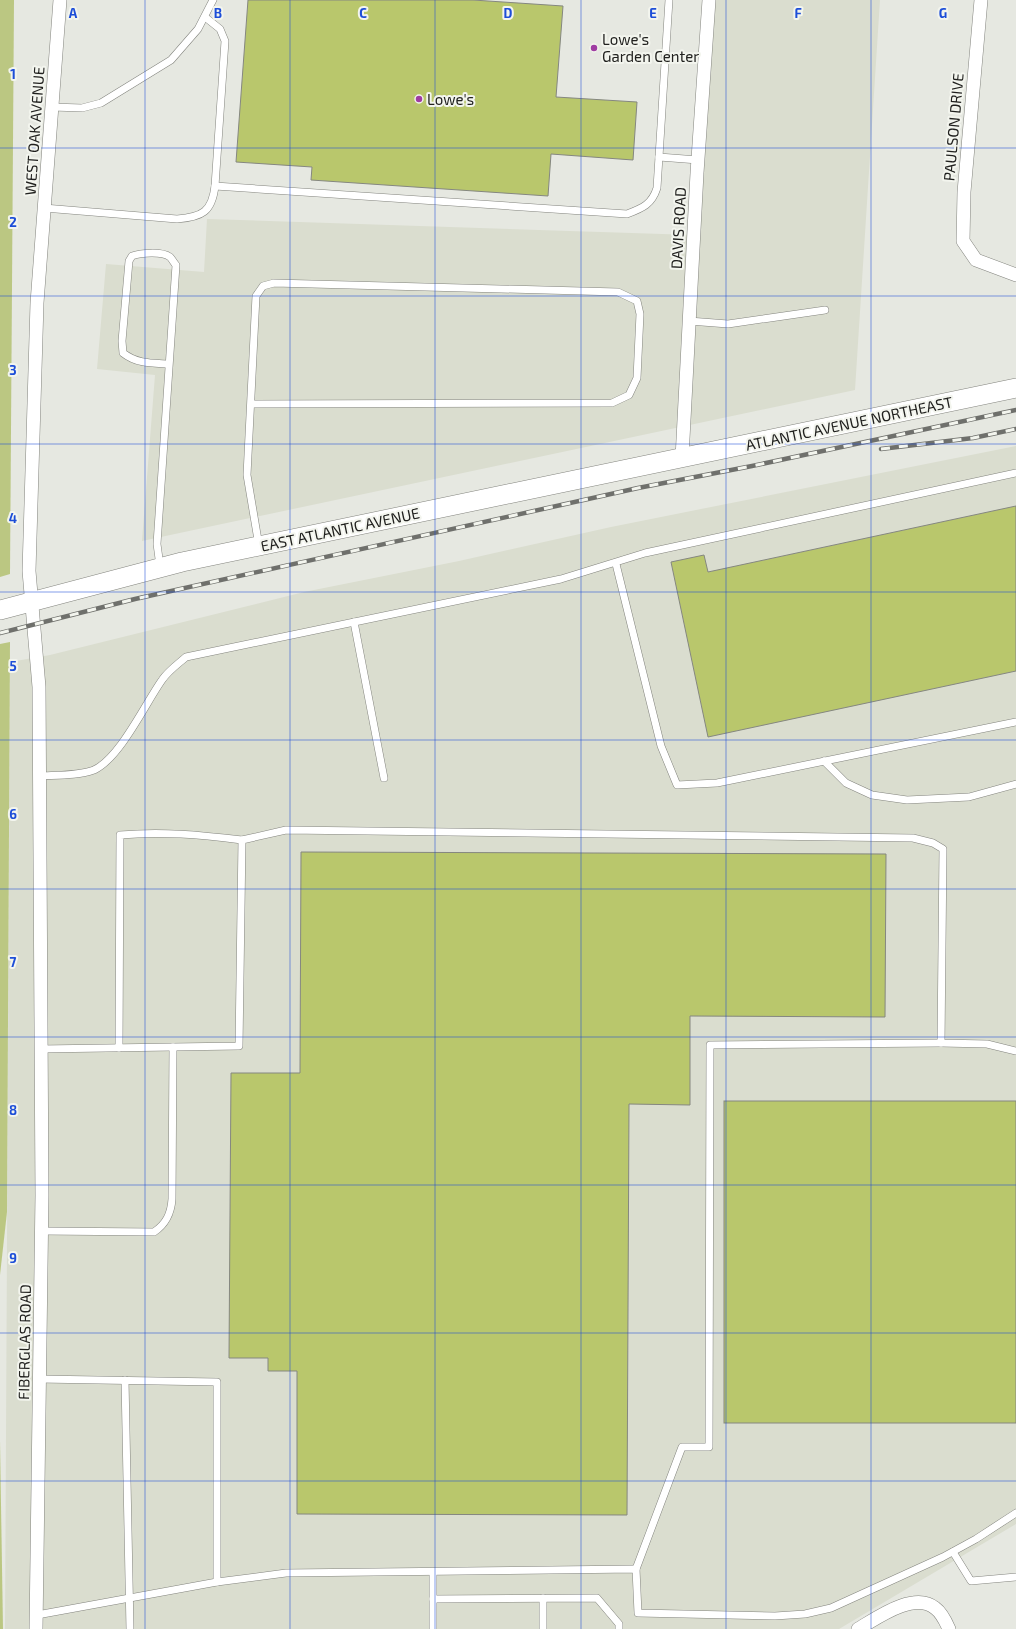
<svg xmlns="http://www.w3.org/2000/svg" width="1016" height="1629" viewBox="0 0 1016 1629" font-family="'Exo 2',sans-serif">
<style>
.built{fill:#daddcf}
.green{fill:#bbc782}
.building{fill:#b9c76c;stroke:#858780}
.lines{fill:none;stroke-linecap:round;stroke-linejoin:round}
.lane-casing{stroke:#83847e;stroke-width:8}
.street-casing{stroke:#83847e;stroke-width:14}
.secondary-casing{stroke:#83847e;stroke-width:20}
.lane{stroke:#fff;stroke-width:7}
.street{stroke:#fff;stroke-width:13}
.secondary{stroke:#fff;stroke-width:19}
.rail-casing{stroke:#6f706c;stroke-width:4.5}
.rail{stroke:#f3f5ee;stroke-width:3;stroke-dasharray:9;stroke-linecap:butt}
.grid{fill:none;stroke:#1d4ed8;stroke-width:1;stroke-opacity:0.55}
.poi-dot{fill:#9f3ca2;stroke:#f3f5ee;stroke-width:1.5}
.labels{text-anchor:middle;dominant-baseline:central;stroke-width:4;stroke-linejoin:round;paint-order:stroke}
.poi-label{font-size:15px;fill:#21211f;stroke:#f3f5ee;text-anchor:start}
.street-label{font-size:15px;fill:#21211f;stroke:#f3f5ee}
.grid-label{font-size:13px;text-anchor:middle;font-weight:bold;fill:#1d4ed8;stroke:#f3f5ee;stroke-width:4;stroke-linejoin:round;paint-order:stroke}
</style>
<rect width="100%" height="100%" fill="#e6e8e1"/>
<g class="built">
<path d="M710,0H880L855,390L142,541L155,375L97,369L106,264L204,272L207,219L693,235Z"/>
<path d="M1016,446V1524L839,1629H5L10,662L50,655L304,592L459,561L611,527Z"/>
</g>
<g class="green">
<path d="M0,0H14L10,574L0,577Z"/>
<path d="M10,642L7,1212L0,1275V644Z"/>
<path d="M0,1441L3,1629H0Z"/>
</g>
<g class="building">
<path d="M248,0H473L563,6L556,97L637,102L633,160L551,154L548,196L311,180L312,167L236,162Z"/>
<path d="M1016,506V671L708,737L671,562L704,555L708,572Z"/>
<path d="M301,852L886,854L885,1017L690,1016V1105L629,1104L627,1515L297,1514V1371H268V1358H229L231,1073H300Z"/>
<rect x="724" y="1101" width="292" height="322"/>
</g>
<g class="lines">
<g class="lane-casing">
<g id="lane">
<path d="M205,17L220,29L225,41L215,186"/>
<path d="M52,107L82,108L101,103L171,60L198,29L213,0"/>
<path d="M659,157L698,160"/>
<path d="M44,208L177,219C202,217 212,212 215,186L627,214C643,208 652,204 657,188L669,0"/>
<path d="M689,321L728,324L825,310"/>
<path d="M251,404L612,403L629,395L637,378L640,314L637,301L618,292L274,283L263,286L256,296L247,475L259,546"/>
<path d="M616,564L661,746L677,785L717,783L1016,722"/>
<path d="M160,566L157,544L176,265C174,263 172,259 170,257C161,251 141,253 132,256L129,261L122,341L123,353C137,364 152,363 169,364"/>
<path d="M354,622L384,778"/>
<path d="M824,761L846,783L872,795L907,800L969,797L1016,784"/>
<path d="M39,776C56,775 78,776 94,770C120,758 145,704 162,680C168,671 178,664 186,657L561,579L645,553L1016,473"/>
<path d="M119,1048L120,835C161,831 201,835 242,840"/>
<path d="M41,1049L239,1046L242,840L286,830L913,838L933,843L943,849L941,1043L987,1044L1016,1051"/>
<path d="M41,1231L154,1232C166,1224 171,1214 172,1199L173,1047"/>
<path d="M39,1379L217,1382V1582"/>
<path d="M125,1380L130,1629"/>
<path d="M953,1552L971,1581L1016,1577"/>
<path d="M636,1569L682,1447H709L710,1045L941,1043"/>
<path d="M543,1598V1629"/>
<path d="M433,1599L597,1598L619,1624V1629"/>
<path d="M37,1615L217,1582L286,1573L636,1569L638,1613L775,1616L805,1614L831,1608L943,1557L976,1539L1016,1513"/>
<path d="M433,1629V1572"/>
</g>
</g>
<g class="street-casing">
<g id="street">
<path d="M981,0L964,192L963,241L976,260L1016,275"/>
<path d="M682,458L697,173L709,0"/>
<path d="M36,1629L42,1195L39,687L29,571L37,303L60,0"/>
<path d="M858,1629C877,1618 914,1591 935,1608C942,1613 946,1622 949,1629"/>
</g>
</g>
<g class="secondary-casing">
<path id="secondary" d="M0,610L182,562L1016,388"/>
</g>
<use href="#lane" class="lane"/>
<use href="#street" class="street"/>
<use href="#secondary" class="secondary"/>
<g class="rail-casing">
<g id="rail">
<path d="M881,449L973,438L1016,429"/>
<path d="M0,633L135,599L638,488L752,466L1016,410"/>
</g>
</g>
<use href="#rail" class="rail"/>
</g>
<path class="grid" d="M145,0V1629M290,0V1629M435,0V1629M581,0V1629M726,0V1629M871,0V1629M0,148H1016M0,296H1016M0,444H1016M0,592H1016M0,740H1016M0,889H1016M0,1037H1016M0,1185H1016M0,1333H1016M0,1481H1016"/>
<g class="poi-dot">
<circle cx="594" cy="48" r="4"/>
<circle cx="419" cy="99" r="4"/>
</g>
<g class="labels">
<g class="poi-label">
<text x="602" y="39">Lowe's<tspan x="602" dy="17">Garden Center</tspan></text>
<text x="427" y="99">Lowe's</text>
</g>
<g class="street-label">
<text transform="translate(953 127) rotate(-85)">PAULSON DRIVE</text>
<text transform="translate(34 131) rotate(-86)">WEST OAK AVENUE</text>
<text transform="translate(678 228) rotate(-87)">DAVIS ROAD</text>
<text transform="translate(849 423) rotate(-12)">ATLANTIC AVENUE NORTHEAST</text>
<text transform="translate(340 529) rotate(-12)">EAST ATLANTIC AVENUE</text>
<text transform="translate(24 1342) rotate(-89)">FIBERGLAS ROAD</text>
</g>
</g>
<g class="grid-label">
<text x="73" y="18">A</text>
<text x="218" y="18">B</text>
<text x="363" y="18">C</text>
<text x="508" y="18">D</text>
<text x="653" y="18">E</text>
<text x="798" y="18">F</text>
<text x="943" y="18">G</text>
<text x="13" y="79">1</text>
<text x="13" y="227">2</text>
<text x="13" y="375">3</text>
<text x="13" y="523">4</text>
<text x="13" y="671">5</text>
<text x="13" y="819">6</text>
<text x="13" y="967">7</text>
<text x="13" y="1115">8</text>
<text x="13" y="1263">9</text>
</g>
</svg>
